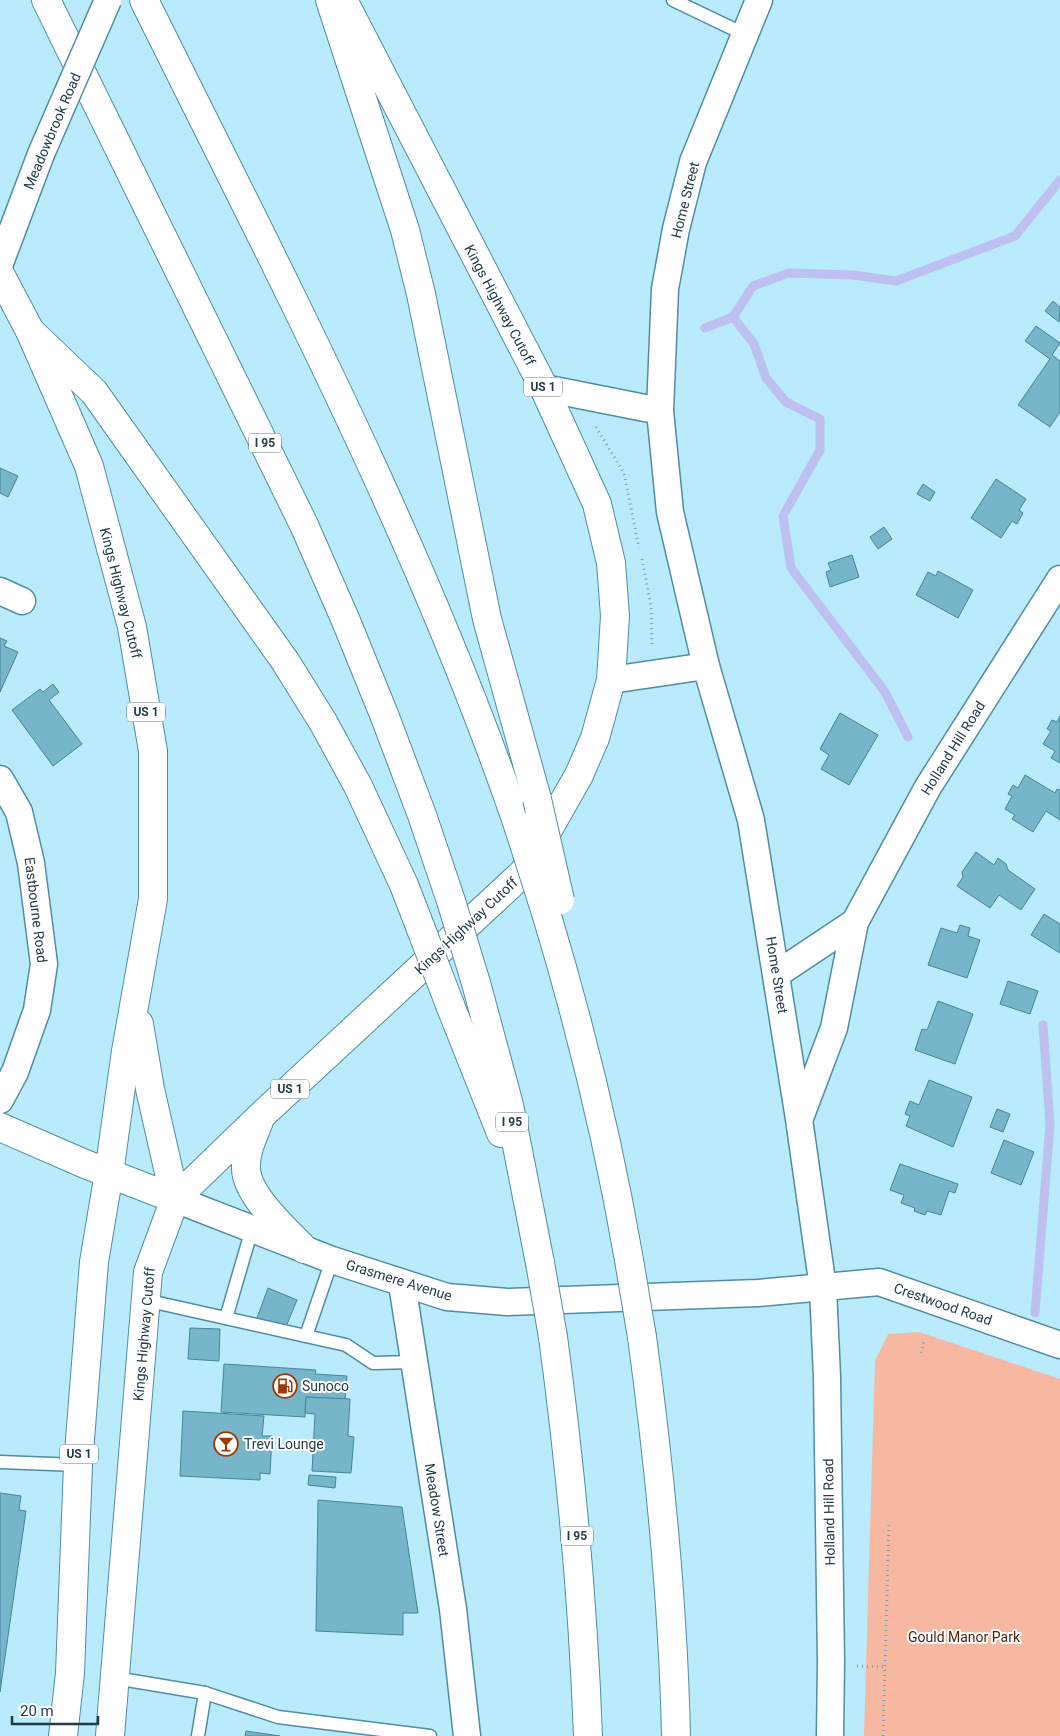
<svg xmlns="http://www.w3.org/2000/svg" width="1060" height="1736" viewBox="0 0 1060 1736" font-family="Roboto,sans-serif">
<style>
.green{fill:#f6b8a0}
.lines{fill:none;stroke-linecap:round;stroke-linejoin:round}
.stream{stroke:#bdc0f0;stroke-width:9}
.building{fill:#77b5cb;stroke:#468498}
.service-casing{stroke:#508da2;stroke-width:15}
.minor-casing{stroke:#508da2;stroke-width:29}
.tertiary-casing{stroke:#508da2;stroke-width:30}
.primary-casing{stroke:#508da2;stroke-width:30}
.motorway-casing{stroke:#508da2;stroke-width:30}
.path{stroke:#79a0ae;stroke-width:3;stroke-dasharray:1 4;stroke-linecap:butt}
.service{stroke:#fff;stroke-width:12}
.minor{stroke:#fff;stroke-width:26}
.tertiary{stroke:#fff;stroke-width:28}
.primary{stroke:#fff;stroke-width:28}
.motorway{stroke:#fff;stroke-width:28}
.minor-bridge-casing{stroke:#508da2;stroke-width:29;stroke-linecap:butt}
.motorway-bridge-casing{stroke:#508da2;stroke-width:30;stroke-linecap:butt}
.minor-bridge{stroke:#fff;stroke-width:26}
.motorway-bridge{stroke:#fff;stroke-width:28}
.labels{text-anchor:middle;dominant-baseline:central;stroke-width:4;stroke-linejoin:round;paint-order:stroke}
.shield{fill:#fff;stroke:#65777e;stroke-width:1}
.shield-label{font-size:12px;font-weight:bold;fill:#233d46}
.street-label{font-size:14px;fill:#233d46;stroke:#fff}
.poi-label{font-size:14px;fill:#233d46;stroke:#fff;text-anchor:start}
.park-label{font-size:14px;fill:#4e1e09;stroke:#fff}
</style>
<rect width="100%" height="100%" fill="#b9ebfd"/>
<path class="green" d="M919,1332L1060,1379V1736H864L875,1361L888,1334Z"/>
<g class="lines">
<g class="stream">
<path d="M733,317L754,344L766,378L786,402L820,419V450L783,516L791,568L885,692L908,737"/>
<path d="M705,328L733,317L753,286L789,273L853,275L896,281L1015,236L1060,180"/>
<path d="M1035,1313L1050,1124L1043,1025"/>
</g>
</g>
<g class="building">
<path d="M1053,301L1060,307L1059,322L1045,311Z"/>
<path d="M1036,326L1060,343L1052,355L1060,361V412L1050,427L1018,405L1050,359L1025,341Z"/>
<path d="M0,468L18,476L8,497L0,493Z"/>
<path d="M996,479L1026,499L1019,510L1023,513L1017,524L1012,521L1001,538L971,518Z"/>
<path d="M923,484L935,492L930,501L917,494Z"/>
<path d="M884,527L892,539L878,549L870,537Z"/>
<path d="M852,555L859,577L830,587L826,572L831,570L828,563Z"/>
<path d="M938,571L973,590L958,618L916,595L928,572L936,576Z"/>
<path d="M0,638L7,641L4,646L18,652L0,692Z"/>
<path d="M53,684L59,692L49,700L82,744L53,766L12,710L40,689L43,692Z"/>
<path d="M840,713L878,735L849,785L821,769L829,755L820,749Z"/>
<path d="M1060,716V763L1051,758L1055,751L1043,744L1051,731L1047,729L1052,720L1057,722Z"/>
<path d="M1025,775L1055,793L1057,789L1060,790V820L1046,811L1033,832L1012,819L1015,815L1005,809L1012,796L1008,794L1013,785L1018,788Z"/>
<path d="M976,852L994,865L998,858L1006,864L1008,870L1035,889L1021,910L999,895L990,908L957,886L963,877L962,872Z"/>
<path d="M1044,914L1060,924V953L1031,935Z"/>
<path d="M960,925L970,928L968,936L980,940L967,978L928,965L941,928L957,933Z"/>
<path d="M1008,981L1038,991L1030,1014L1000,1004Z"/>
<path d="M938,1001L973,1014L955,1064L915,1050L922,1029L927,1030Z"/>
<path d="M929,1080L972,1097L953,1147L906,1126L910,1116L905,1114L910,1101L919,1105Z"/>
<path d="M997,1109L1010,1114L1003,1132L990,1127Z"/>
<path d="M1004,1140L1034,1152L1021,1185L991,1173Z"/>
<path d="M900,1164L958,1184L955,1193L949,1191L941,1215L927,1211L925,1215L914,1211L915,1208L901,1203L904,1195L890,1190Z"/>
<path d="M268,1288L297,1300L285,1329L257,1318Z"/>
<path d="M190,1328L220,1329L219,1361L188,1359Z"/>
<path d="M224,1364L316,1370L315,1374L347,1376L345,1399L306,1397L305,1417L221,1412Z"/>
<path d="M306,1397L350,1399L348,1436L354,1437L351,1473L312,1471L315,1414L305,1413Z"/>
<path d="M183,1411L264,1416L262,1436H272L270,1474L260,1473V1480L180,1476Z"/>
<path d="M309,1475L336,1477L335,1488L308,1485Z"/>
<path d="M0,1493L21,1496L19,1510L26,1511L0,1692Z"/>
<path d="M318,1500L402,1507L418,1613H403V1635L316,1631Z"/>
<path d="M246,1731L280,1736H245Z"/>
</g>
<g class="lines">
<g class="service-casing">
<g id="service">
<path d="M673,0L744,34"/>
<path d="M145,1300L346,1345L373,1363L413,1362"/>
<path d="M226,1318L252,1229"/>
<path d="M306,1336L332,1260"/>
<path d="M0,1462L78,1465"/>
<path d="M115,1678L205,1693L198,1736"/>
<path d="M205,1693L278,1717L430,1736"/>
</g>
</g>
<g class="minor-casing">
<g id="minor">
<path d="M759,0L693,162L676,229L665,289L660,411L670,512L706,666L751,820L799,1119L823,1288L827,1377L831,1663L830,1736"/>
<path d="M0,263L41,154"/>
<path d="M544,388L660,411"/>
<path d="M0,591L22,601"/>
<path d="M611,680L706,666"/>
<path d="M0,779L19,812L31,863L44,964L37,1010L15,1072L0,1100"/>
<path d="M777,974L855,922"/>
<path d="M800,1118L834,1028L855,922L928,787L1060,579"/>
<path d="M175,1199L332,1260L447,1297L507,1302L758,1293L879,1282L1060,1345"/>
<path d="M402,1284L453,1609L467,1736"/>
</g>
</g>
<g class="tertiary-casing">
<path id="tertiary" d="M0,1127L85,1164L175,1199"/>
</g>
<g class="primary-casing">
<g id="primary">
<path d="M0,274L30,331L89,466L132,627L153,751V899L126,1051L109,1173L94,1262L78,1465L70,1673L63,1736"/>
<path d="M139,1024L150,1089L175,1199"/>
<path d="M259,1121C253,1137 245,1152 246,1169C247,1196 286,1230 304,1249"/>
<path d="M110,1736L148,1272L175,1199L263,1114L524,872L579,775L595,738L611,680L615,616L611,563L597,504L544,388L343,0"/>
</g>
</g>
<g class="motorway-casing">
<g id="motorway">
<path d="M46,0L304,525L346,621L385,717L422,815L451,901"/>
<path d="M144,0C278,271 420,539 518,825"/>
<path d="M330,0L405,230L421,294L487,619L537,799"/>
<path d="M30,331L94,392L285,661L323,722L358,786L404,885L421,929"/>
<path d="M547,916C581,1029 609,1144 629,1260"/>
<path d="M476,983L509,1105L540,1263"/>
<path d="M450,1005L501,1133"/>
<path d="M553,1337C571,1470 583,1602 588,1736"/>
<path d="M642,1337C660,1470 673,1602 676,1736"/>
</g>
</g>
<g class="path">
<path d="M596,427L624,473L639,548"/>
<path d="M642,559L651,606L652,647"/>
<path d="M921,1353L924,1341"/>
<path d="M857,1666L884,1667"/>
<path d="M883,1736L889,1523"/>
</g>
<use href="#service" class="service"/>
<use href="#minor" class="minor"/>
<use href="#tertiary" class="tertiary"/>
<use href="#primary" class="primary"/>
<use href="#motorway" class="motorway"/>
<g class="minor-bridge-casing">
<path id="minor-bridge" d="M41,154L108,0"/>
</g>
<g class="motorway-bridge-casing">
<g id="motorway-bridge">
<path d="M537,799L560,900"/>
<path d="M518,825L547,916"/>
<path d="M451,901L476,983"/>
<path d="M421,929L450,1005"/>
<path d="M629,1260L642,1337"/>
<path d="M540,1263L553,1337"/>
</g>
</g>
<use href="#minor-bridge" class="minor-bridge"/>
<use href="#motorway-bridge" class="motorway-bridge"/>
</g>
<defs>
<g id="fuel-ring" transform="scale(1.25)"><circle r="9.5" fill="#fff" stroke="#9d3902" stroke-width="1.5"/><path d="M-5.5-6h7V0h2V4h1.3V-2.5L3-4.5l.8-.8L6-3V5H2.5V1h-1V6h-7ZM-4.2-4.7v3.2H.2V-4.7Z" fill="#9d3902"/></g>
<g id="bar-ring" transform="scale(1.25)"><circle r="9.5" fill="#fff" stroke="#9d3902" stroke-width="1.5"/><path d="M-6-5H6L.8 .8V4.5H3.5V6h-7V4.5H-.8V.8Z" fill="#9d3902"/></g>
</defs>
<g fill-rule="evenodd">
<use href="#fuel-ring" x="285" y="1386"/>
<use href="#bar-ring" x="226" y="1444"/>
</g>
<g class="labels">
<g class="shield">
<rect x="524" y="377.5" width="38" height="19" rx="4"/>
<rect x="249" y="433.5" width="32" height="19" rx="4"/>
<rect x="127" y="702.5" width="38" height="19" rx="4"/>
<rect x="271" y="1079.5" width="38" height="19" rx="4"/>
<rect x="496" y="1112.5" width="32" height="19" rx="4"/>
<rect x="60" y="1444.5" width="38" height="19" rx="4"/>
<rect x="561" y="1526.5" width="32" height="19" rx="4"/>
</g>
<g class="shield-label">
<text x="543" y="387">US 1</text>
<text x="265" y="443">I 95</text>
<text x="146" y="712">US 1</text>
<text x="290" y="1089">US 1</text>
<text x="512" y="1122">I 95</text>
<text x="79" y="1454">US 1</text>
<text x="577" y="1536">I 95</text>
</g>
<g class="street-label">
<text transform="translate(52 131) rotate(-67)">Meadowbrook Road</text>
<text transform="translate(685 200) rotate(-76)">Home Street</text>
<text transform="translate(500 305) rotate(62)">Kings Highway Cutoff</text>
<text transform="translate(121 593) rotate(76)">Kings Highway Cutoff</text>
<text transform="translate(953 748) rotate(-58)">Holland Hill Road</text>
<text transform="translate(36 910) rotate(83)">Eastbourne Road</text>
<text transform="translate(466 926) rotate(-43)">Kings Highway Cutoff</text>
<text transform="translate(777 975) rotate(81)">Home Street</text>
<text transform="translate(399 1280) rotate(17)">Grasmere Avenue</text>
<text transform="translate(943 1304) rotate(19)">Crestwood Road</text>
<text transform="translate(144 1334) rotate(-85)">Kings Highway Cutoff</text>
<text transform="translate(437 1510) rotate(81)">Meadow Street</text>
<text transform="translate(829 1512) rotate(-91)">Holland Hill Road</text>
</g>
<g class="poi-label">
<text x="302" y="1386">Sunoco</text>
<text x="244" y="1444">Trevi Lounge</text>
</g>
<g class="park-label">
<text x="964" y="1637">Gould Manor Park</text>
</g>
</g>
<path d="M12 1716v8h86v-8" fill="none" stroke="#233d46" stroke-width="2.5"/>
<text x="20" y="1716" font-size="15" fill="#233d46" stroke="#ffffff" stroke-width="4" paint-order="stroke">20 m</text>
</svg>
